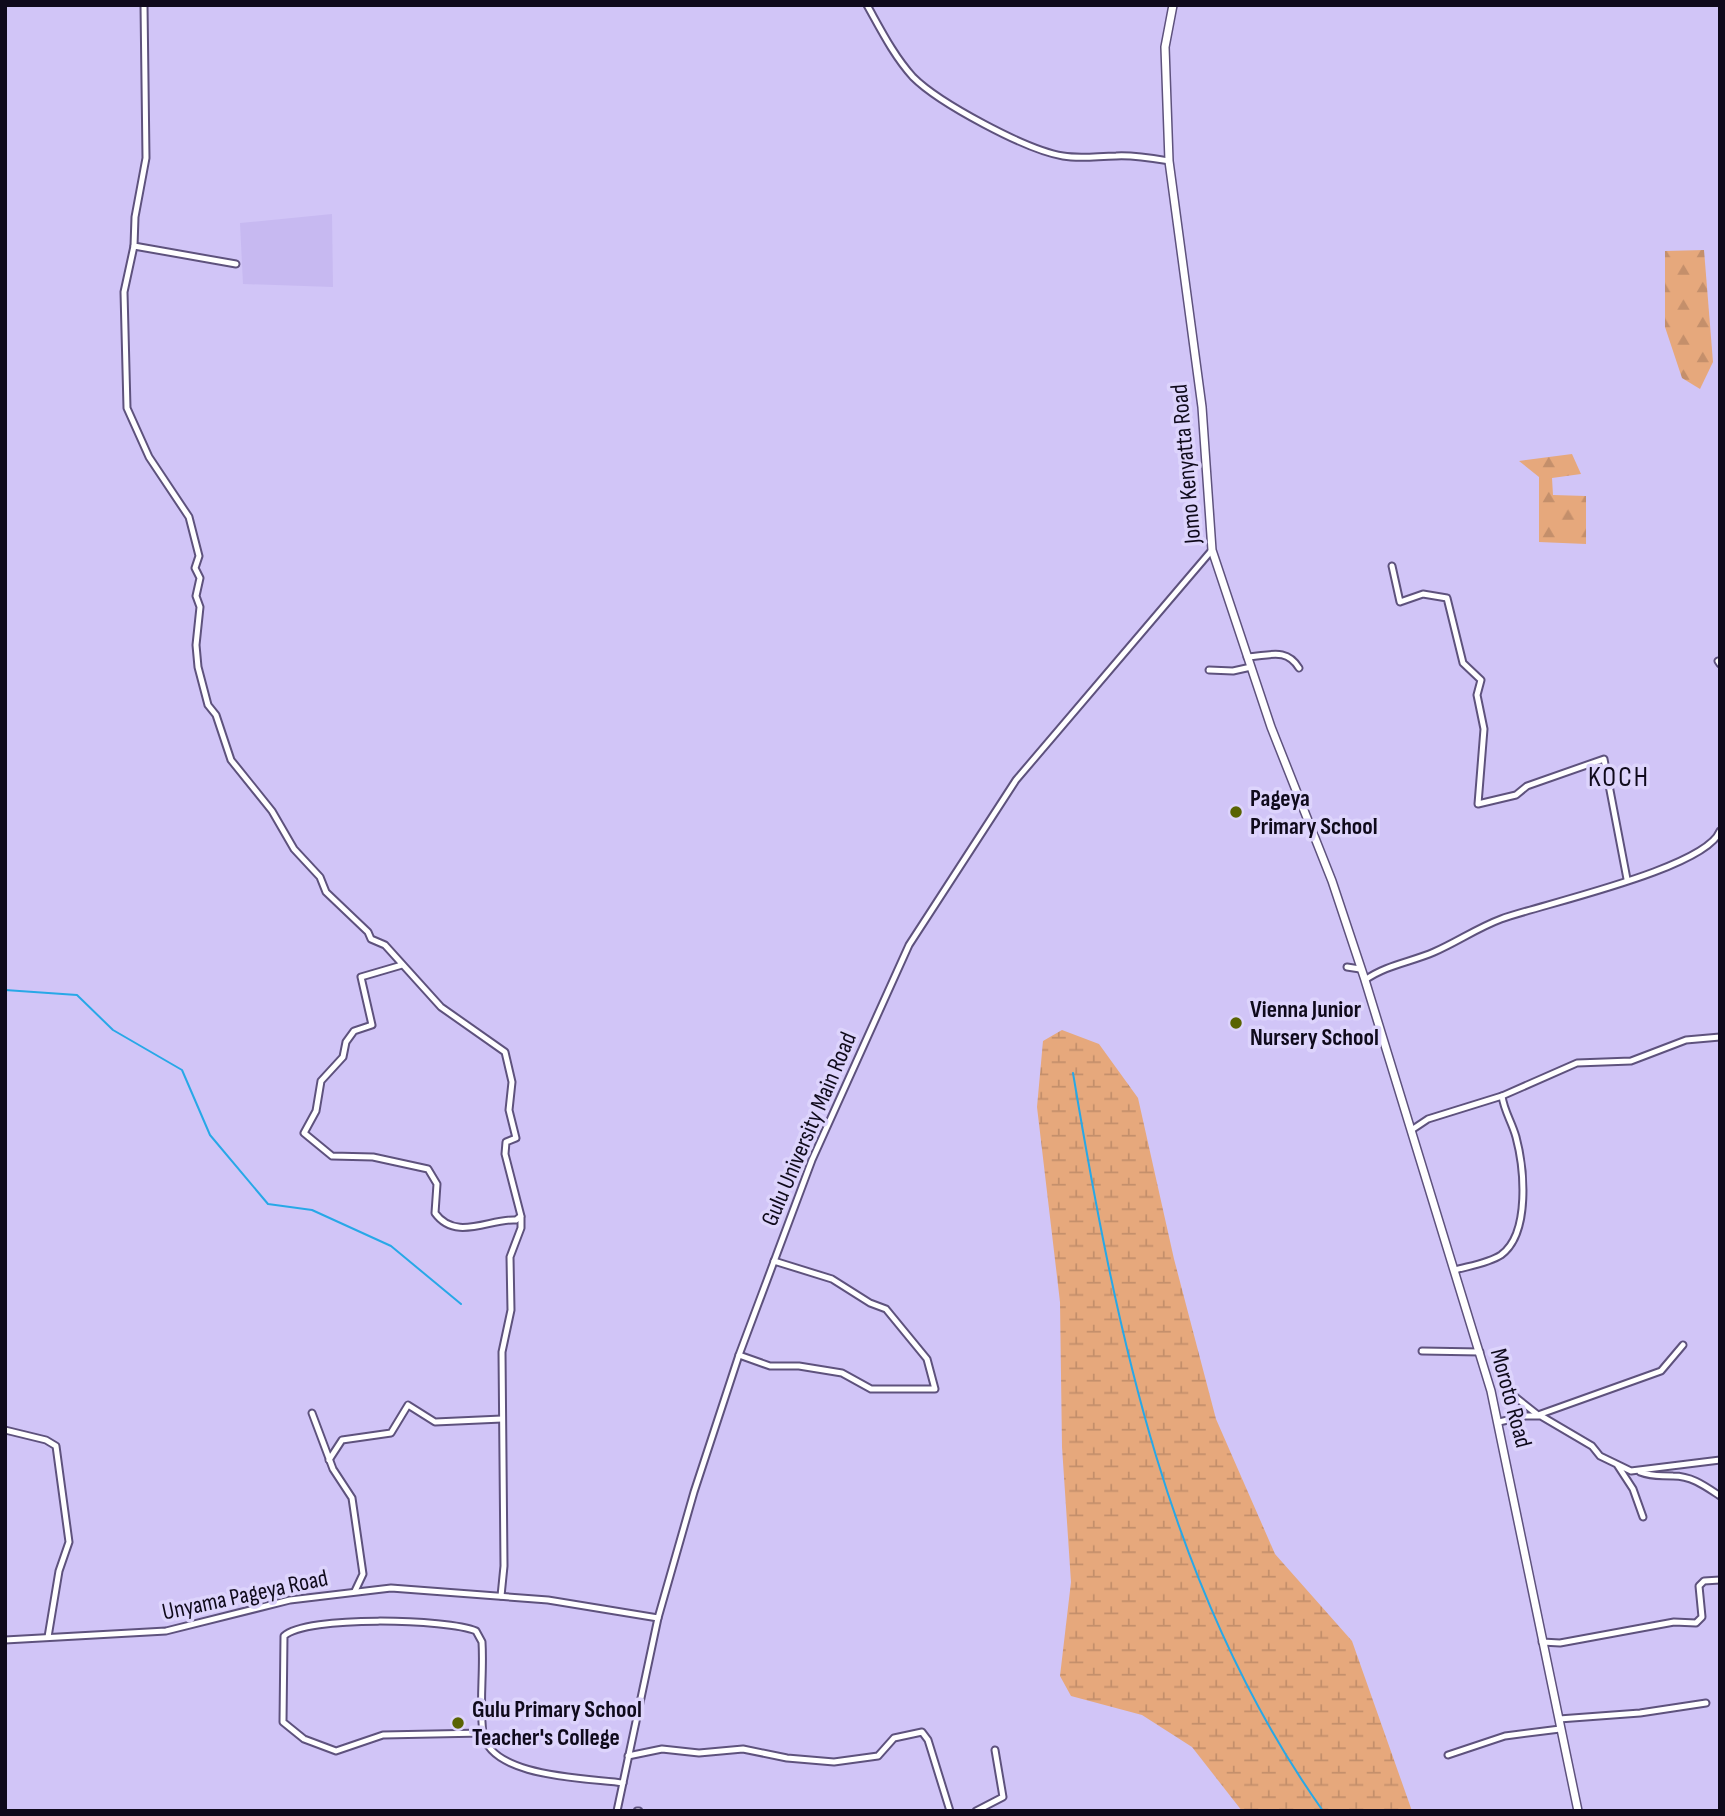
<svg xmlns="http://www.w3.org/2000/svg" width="1725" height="1816" viewBox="0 0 1725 1816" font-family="'Sofia Sans Condensed',sans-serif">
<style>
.built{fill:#c7b9f1}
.forest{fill:url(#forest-firs)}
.wetland{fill:url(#wetland-marsh)}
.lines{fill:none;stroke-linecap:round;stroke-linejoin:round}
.stream{stroke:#28a8e7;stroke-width:2}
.minor-casing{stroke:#5e527d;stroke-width:9}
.major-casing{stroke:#5e527d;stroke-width:10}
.minor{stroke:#fff;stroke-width:5}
.major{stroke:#fff;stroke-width:7}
.poi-dot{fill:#596302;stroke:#ddd4fc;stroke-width:2.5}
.labels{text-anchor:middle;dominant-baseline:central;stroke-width:7;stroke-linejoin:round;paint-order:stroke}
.street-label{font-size:24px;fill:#0f0a1b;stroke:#ddd4fc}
.poi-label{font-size:24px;font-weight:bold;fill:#0f0a1b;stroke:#ddd4fc;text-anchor:start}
.quarter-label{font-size:28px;letter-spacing:2px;fill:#0f0a1b;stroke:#ddd4fc}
</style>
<defs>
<pattern id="forest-firs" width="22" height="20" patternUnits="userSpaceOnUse" patternTransform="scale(1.75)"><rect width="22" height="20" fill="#e6a87c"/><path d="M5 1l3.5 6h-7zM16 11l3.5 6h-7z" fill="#c48f6b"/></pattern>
<pattern id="wetland-marsh" width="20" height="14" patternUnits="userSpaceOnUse" patternTransform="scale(1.75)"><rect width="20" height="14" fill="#e6a87c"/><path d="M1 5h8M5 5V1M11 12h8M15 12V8" fill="none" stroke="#c48f6b"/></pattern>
</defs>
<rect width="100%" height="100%" fill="#d1c5f7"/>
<path class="built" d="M332,214L333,287L243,284L240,223Z"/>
<g class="forest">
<path d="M1704,250L1713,362L1700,389L1682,378L1665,327V251Z"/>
<path d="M1572,454L1581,474L1552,478L1553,495L1586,496V544L1539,542V477L1519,461Z"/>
</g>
<path class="wetland" d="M1062,1030L1099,1044L1138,1098L1174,1259L1216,1419L1275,1554L1352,1641L1412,1811H1242L1192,1747L1142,1715L1071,1696L1060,1676L1071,1582L1062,1447L1060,1302L1037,1107L1043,1041Z"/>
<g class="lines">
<g class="stream">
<path d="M5,990L77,995L113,1030L182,1070L210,1135L268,1204L312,1210L391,1246L461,1304"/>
<path d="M1073,1073C1116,1330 1169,1594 1323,1811"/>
</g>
<g class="minor-casing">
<g id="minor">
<path d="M144,5L146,158L135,217L134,246L236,264"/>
<path d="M867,5C881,30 894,56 913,77C939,103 1026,150 1063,156C1081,159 1098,156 1116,156C1134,155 1151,158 1169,161"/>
<path d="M134,246L124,292L127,408L149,457L189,517L199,556L195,568L200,578L196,596L200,607L196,645L198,667L208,705L216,715L231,760L272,811L294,849L320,877L326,892L368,932L371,939L385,945L441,1007L505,1052L512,1082L509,1110L516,1138L506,1142L505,1154L521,1216L516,1220C490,1218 456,1242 435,1213L437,1184L428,1169L373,1157L332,1156L304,1133L316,1111L321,1081L343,1057L346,1042L354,1031L372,1025L361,977L402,965"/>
<path d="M1392,566L1400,602L1423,594L1447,598L1463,663L1481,680L1477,695L1484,729L1478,804L1516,795L1527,786L1604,759L1627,879"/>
<path d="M1247,657C1269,656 1286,647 1299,668"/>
<path d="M1718,661L1720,664"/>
<path d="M1209,670L1233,671L1251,667"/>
<path d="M1347,967L1360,969"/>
<path d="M1365,980C1386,965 1411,962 1434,952C1457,942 1477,928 1501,919C1542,904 1705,869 1720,831"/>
<path d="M1413,1129L1428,1119L1502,1096L1577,1063L1631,1061L1686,1040L1720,1037"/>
<path d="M1455,1270C1469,1266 1489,1263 1501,1255C1531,1233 1524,1167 1516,1137C1512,1122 1504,1111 1502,1096"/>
<path d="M1422,1351L1480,1352"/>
<path d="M739,1355L770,1366H799L842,1373L871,1389H935L927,1359L886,1309L870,1303L832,1279L774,1261"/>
<path d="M1504,1388L1538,1415L1661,1371L1683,1345"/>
<path d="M312,1413L333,1469L352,1498L363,1574L355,1591"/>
<path d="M1499,1422L1525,1416H1541L1592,1446L1600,1456L1631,1471L1720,1460"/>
<path d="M5,1430L46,1440L56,1446L69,1542L59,1571L48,1637"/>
<path d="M329,1460L342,1440L391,1433L408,1405L435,1422L502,1419"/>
<path d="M1618,1466L1633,1489L1643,1517"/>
<path d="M1640,1472C1653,1477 1660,1475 1673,1476C1692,1476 1705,1486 1720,1496"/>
<path d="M501,1596L504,1566L502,1352L511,1310L510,1257L521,1228V1217"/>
<path d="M5,1640L166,1631L290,1600L391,1588L548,1600L658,1618"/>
<path d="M1542,1642L1560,1643L1674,1622L1696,1623L1702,1617L1699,1586L1704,1581L1720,1580"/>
<path d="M1559,1719L1640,1713L1706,1703"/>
<path d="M483,1733L383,1735L336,1751L304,1739L283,1722L284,1636C306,1615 448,1619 476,1631L482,1642C484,1672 479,1704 483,1733C490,1778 589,1778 623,1783"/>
<path d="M1448,1755L1505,1736L1560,1729"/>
<path d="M628,1756L662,1749L699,1753L743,1749L787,1758L834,1762L878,1756L894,1738L922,1732L928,1740L950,1811"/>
<path d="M617,1811L658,1618L694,1492L739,1355L812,1160L909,945L1016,780L1212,550"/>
<path d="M637,1811H639"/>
<path d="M976,1811L1003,1797L995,1750"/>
</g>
</g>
<g class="major-casing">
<path id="major" d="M1173,5L1165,47L1169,161L1202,407L1212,550L1271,727L1332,881L1365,980L1491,1391L1578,1811"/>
</g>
<use href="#minor" class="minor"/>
<use href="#major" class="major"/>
</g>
<g class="poi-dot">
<circle cx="1236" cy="812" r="7"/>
<circle cx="1236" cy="1023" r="7"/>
<circle cx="458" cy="1723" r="7"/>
</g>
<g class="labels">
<g class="street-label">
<text transform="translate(1186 464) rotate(-95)">Jomo Kenyatta Road</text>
<text transform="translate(809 1129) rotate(-67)">Gulu University Main Road</text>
<text transform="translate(1511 1398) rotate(75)">Moroto Road</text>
<text transform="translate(245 1595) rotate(-12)">Unyama Pageya Road</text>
</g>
<g class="poi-label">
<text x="1250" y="798">Pageya<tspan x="1250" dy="28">Primary School</tspan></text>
<text x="1250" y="1009">Vienna Junior<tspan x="1250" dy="28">Nursery School</tspan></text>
<text x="472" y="1709">Gulu Primary School<tspan x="472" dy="28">Teacher's College</tspan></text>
</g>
<g class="quarter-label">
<text x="1619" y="777">KOCH</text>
</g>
</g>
<rect width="1725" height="1816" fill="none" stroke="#0f0a1b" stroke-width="14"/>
</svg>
